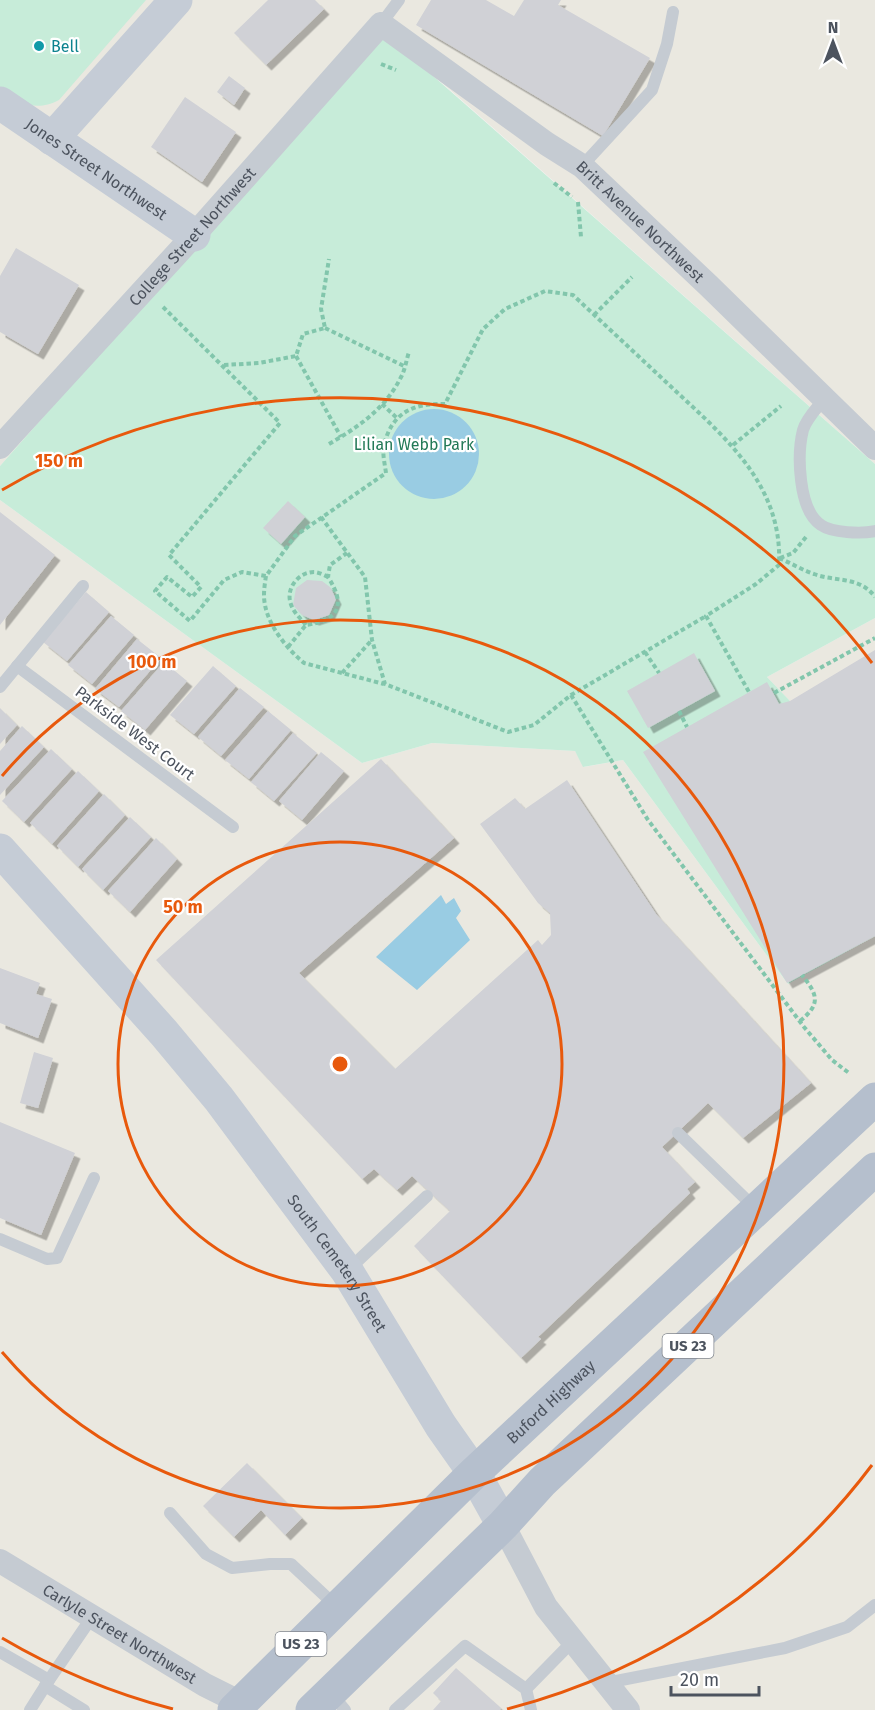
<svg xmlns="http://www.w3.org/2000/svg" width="875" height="1710" viewBox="0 0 875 1710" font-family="'Fira Sans',sans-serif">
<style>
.commercial{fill:#eae8e0}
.green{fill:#c7ecd9}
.water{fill:#99cce3}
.building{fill:#d0d1d6;filter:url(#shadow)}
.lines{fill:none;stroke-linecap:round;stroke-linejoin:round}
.path{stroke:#82c6ac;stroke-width:4;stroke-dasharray:4.5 3;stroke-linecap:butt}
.lane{stroke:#c5cbd2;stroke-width:12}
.street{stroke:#c5cbd2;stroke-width:24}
.secondary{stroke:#c5ccd6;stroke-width:33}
.primary{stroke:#b5bfcd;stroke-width:33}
.ring{fill:none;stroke:#e8590c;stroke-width:3}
.culture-dot{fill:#0f9aa8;stroke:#fff;stroke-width:2}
.labels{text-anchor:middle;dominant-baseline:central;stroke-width:4.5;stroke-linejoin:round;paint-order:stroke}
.shield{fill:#fff;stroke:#82878e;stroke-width:1.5}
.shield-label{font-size:15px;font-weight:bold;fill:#4c535e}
.culture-label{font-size:16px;fill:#0d838f;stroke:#fff;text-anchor:start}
.street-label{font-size:16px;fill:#4c535e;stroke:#fff}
.park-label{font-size:16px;fill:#237957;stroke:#fff}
.centre{fill:#e8590c;stroke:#fff;stroke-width:3}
.ring-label{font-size:18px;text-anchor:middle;font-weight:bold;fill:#e8590c;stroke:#fff;stroke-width:4.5;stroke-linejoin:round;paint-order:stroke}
</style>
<defs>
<filter id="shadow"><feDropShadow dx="5.5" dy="5.5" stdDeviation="0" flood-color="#0004"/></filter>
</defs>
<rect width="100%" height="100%" fill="#f4f3f2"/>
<g class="commercial">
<path d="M0,0H875V464L384,32L0,466Z"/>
<path d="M0,500L362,763L432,743L575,751L584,767L623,760L788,984L875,936V1710H0Z"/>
<path d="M875,618V845L790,701L767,677Z"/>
</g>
<g class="green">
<path d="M0,0H146L59,100C33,113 22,102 0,88Z"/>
<path d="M383,32L875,464V618L767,677L790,701L875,845V936L788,984L623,760L583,767L575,751L432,743L362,763L0,500V466Z"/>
</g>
<g class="water">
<circle cx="434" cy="454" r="45"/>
<path d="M441,895L446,904L454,898L461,911L456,918L470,940L417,990L376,957Z"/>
</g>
<g class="building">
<path d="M268,0H315L324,9L266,65L234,33Z"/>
<path d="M431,0H486L514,16L524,0H561L558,5L650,58L603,136L416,25Z"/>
<path d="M229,76L245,88L234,105L217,92Z"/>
<path d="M185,97L236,132L202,182L151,147Z"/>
<path d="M16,248L79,285L38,354L0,332V276Z"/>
<path d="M288,501L305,517L281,544L263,528Z"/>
<path d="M0,512L55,555L0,625Z"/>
<path d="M307,580L322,581L330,587L336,599L329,615L314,620L302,615L293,605L296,588Z"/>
<path d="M86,592L109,612L67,661L43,642Z"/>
<path d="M111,616L134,635L92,684L68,665Z"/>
<path d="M137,639L161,658L119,707L95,689Z"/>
<path d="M875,650V936L787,983L643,752L767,682L779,704L790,701Z"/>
<path d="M694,653L715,691L648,728L627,691Z"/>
<path d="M164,662L187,681L145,730L121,711Z"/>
<path d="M213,666L236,686L194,734L170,715Z"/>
<path d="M240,688L264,707L221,756L198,737Z"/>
<path d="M0,708L17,725L0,744Z"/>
<path d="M268,711L291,730L249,779L225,760Z"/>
<path d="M22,726L44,747L0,795V751Z"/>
<path d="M293,733L317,753L274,801L251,782Z"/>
<path d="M51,749L72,769L24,822L2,801Z"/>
<path d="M321,752L344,771L302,820L279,801Z"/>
<path d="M381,759L454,838L299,973L395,1069L538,940L542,945L551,935L550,913L538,903L480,824L515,798L525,809L567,780L656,914L811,1083L743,1138L708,1103L662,1147L695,1182L687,1189L690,1193L538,1337L541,1339L521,1358L414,1246L450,1211L412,1176L397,1190L374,1169L362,1179L156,960Z"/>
<path d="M78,771L99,791L52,844L30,823Z"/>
<path d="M104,794L125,815L78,867L57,846Z"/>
<path d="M130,817L151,837L103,890L82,869Z"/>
<path d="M156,838L177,859L130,912L108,891Z"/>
<path d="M0,968L40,983L36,994L52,999L38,1038L0,1023Z"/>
<path d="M34,1052L53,1058L38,1108L20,1103Z"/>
<path d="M0,1122L75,1153L41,1235L0,1218Z"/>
<path d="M247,1463L302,1518L285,1535L261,1510L234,1537L203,1506Z"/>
<path d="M456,1668L501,1708L500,1710H433L441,1701L433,1693Z"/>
</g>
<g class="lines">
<g class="path">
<path d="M381,64L396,70"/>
<path d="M554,183L572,197"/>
<path d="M578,202L581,237"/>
<path d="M163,307L280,423L169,555L201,587L192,597L167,577L155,591L190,621L224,580L242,572L266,576L295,536L386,473C385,465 382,453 384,445C392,412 414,403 445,404L483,329L505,309L545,291L573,295C604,324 635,353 666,382C721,434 783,482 779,565L756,584L706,616L749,692"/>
<path d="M594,315L632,277"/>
<path d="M325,328L404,366"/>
<path d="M296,356L341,437"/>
<path d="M224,365L259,363L296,356L303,334L325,328L321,309L329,259"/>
<path d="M382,404L398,419"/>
<path d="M329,444C358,427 384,410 400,379C405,371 406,361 409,352"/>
<path d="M733,445L781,406"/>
<path d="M321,517L365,577L372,640L385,684L508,732L534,725L571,695L706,616"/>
<path d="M779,558C791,563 802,570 814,574C835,582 860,576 875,597"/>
<path d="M780,558L793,553L806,537"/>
<path d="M266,576C265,582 264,589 264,595C264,621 285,647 304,663L384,684"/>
<path d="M306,625C300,618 292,611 290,601C287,587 299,572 314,572C318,572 324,575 328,577"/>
<path d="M288,647L306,625C340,620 346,605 328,577L330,565L347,553"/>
<path d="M645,652L659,673"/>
<path d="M342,673L371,641"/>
<path d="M774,693L875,638"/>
<path d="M571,695L648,820L804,1027L832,1060L849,1073"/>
<path d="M679,711L687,727"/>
<path d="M800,1021C821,1004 818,995 802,975"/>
</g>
<g class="lane">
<path d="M381,24L399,0"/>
<path d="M582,166L652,90L667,44L673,12"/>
<path d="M824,399C817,408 806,419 803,430C797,454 798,510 821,525C832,533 862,534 875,531"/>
<path d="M17,666L233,827"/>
<path d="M0,687L83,586"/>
<path d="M678,1133L756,1209"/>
<path d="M0,1239L47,1259L57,1258L94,1178"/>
<path d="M348,1270L427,1196"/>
<path d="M170,1513L206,1554L232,1568L270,1564H291L337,1607"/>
<path d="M0,1652L49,1680L30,1710"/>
<path d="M49,1680L92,1617"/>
<path d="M606,1683L785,1648L847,1627L875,1605"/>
<path d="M45,1686L84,1710"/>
<path d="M526,1689L573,1641"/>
<path d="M331,1693L345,1710"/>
<path d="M395,1710L465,1646L526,1689L531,1710"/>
</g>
<g class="street">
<path id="s1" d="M0,447L194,235L381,24L547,144L582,166L708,285L875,448"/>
<path d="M503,1525L546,1607L628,1710"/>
<path id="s2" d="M0,1561L205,1685L241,1703"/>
</g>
<g class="secondary">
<path id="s3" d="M0,103L194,235"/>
<path d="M52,139L176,0"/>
<path id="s4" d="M0,850L164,1033L219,1099L347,1271L441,1426L474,1473L503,1525"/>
</g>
<g class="primary">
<path id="s5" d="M234,1710L474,1473L875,1099"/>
<path d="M312,1710L503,1525L542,1482L875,1169"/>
</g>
</g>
<g class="ring">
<circle cx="340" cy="1064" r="222"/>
<path d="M2 776A444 444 0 1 1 2 1352"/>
<path d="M872 1465A666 666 0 0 1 507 1709M173 1709A666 666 0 0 1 2 1638M2 490A666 666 0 0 1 872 663"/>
</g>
<circle class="culture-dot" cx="39" cy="46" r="6"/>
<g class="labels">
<g class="shield">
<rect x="662.5" y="1334" width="51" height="24" rx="4.5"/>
<rect x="275.5" y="1632" width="51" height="24" rx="4.5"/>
</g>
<g class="shield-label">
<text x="688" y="1346">US 23</text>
<text x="301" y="1644">US 23</text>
</g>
<g class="culture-label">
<text x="51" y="46">Bell</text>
</g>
<g class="street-label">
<text stroke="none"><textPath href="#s3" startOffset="117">Jones Street Northwest</textPath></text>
<text stroke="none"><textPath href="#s1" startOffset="896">Britt Avenue Northwest</textPath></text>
<text stroke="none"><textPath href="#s1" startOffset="285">College Street Northwest</textPath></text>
<text transform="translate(135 733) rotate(37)">Parkside West Court</text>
<text stroke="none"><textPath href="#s4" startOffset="534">South Cemetery Street</textPath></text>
<text stroke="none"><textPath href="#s5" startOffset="442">Buford Highway</textPath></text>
<text stroke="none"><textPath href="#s2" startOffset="140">Carlyle Street Northwest</textPath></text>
</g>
<g class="park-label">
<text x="414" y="444">Lilian Webb Park</text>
</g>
</g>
<circle cx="340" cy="1064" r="9" class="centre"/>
<g class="ring-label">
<text x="59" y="467">150 m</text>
<text x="152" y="668">100 m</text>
<text x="183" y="913">50 m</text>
</g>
<g transform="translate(833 42)" stroke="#ffffff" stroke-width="4.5" paint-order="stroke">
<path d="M0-4.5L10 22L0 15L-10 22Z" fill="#4c535e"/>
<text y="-9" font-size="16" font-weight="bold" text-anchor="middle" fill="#4c535e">N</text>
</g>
<path d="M671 1686v9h88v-9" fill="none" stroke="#4c535e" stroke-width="3"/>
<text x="680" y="1686" font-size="18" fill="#4c535e" stroke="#ffffff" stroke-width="4.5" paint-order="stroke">20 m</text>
</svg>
